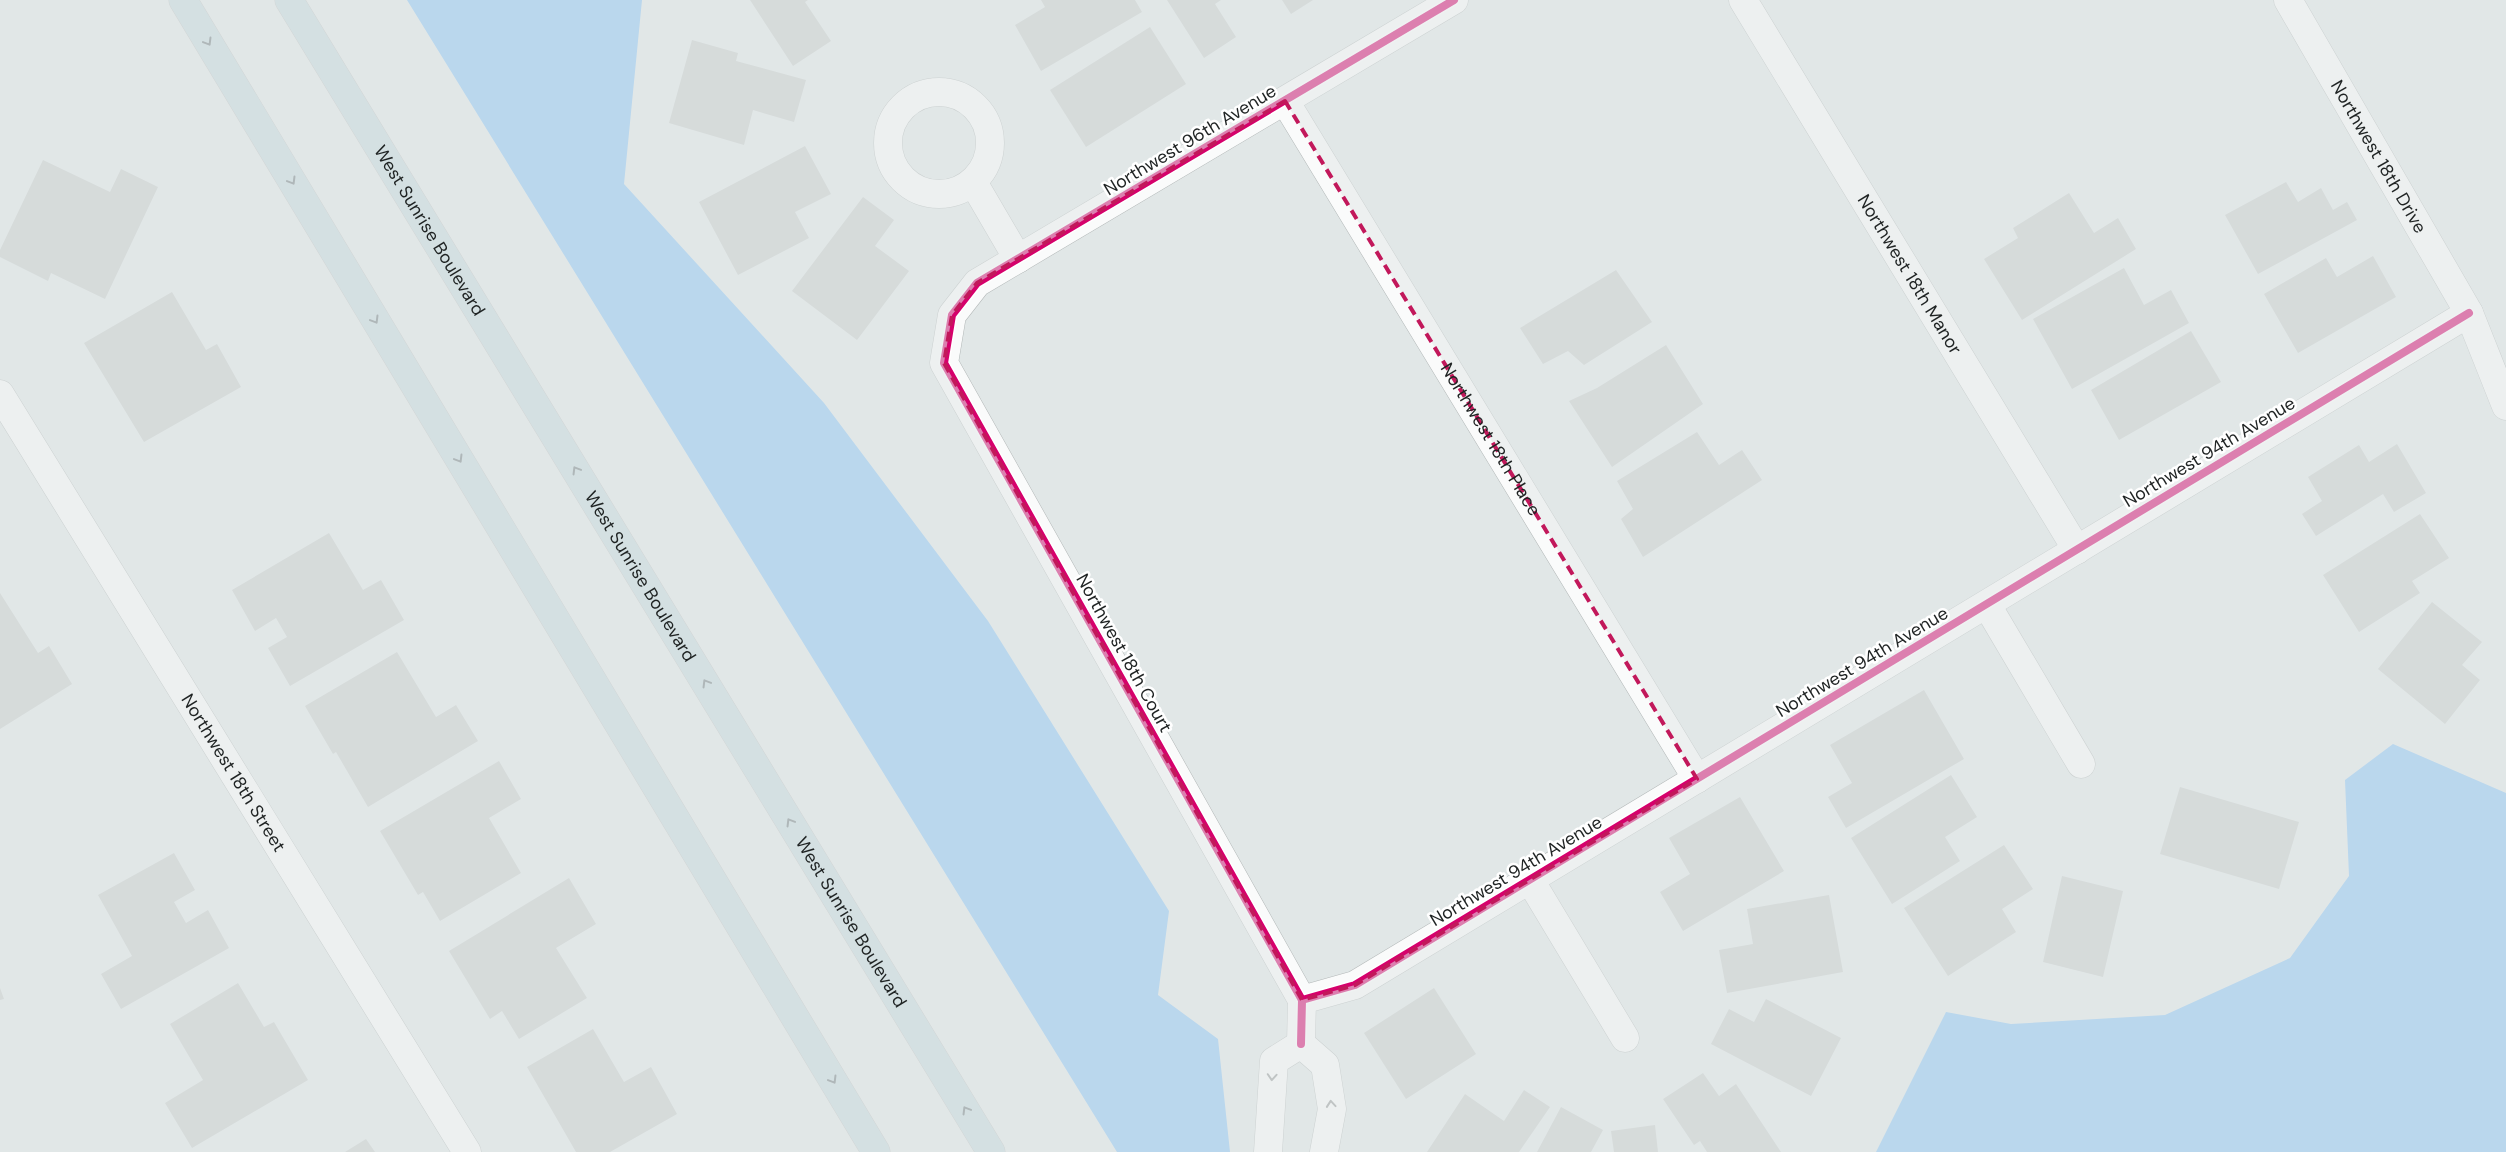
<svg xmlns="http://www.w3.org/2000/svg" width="2506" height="1152" viewBox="0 0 2506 1152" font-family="'DM Sans',sans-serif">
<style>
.water{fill:#89c3f4}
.building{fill:#c7cccb}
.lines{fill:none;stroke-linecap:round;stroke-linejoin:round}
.minor-casing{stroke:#b3b8b8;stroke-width:29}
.highway-casing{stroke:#bfc2c2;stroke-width:29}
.minor{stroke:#fafbfb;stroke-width:28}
.highway{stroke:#c4d7dc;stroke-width:28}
.cycleway-casing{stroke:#fff;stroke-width:11}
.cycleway{stroke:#d6006c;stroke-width:8}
.oneway{stroke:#727d80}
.oneway2{stroke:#979a9a}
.marked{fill:none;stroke:#c2185b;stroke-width:4;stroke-dasharray:10 6;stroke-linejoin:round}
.labels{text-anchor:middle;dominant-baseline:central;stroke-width:5;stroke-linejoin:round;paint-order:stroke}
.street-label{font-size:18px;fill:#1f2323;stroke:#fff}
</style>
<rect width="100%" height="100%" fill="#e1e7e7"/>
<g class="water">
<path d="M407,0H642L624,184L824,403L988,621L1169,911L1158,995L1218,1039L1230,1152H1117Z"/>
<path d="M2393,744L2506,793V1152H1876L1946,1012L2011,1024L2165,1015L2290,958L2349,876L2345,780Z"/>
</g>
<g class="building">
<path d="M750,0H808L805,2L831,41L793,66Z"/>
<path d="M1041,0H1135L1142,12L1041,71L1015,25L1045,7Z"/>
<path d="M1167,0H1221L1215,4L1236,37L1204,58Z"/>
<path d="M1282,0H1313L1291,14Z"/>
<path d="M1150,27L1186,84L1086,147L1050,90Z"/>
<path d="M692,40L738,53L736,61L806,80L794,122L753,110L744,145L669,123Z"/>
<path d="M805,146L831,194L795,212L809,238L738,275L699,202Z"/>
<path d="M43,160L110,192L121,169L158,187L105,299L51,273L48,281L0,257V250Z"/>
<path d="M2286,182L2298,202L2321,188L2333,210L2347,202L2357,220L2258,274L2225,215Z"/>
<path d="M2069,193L2094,233L2118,218L2136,249L2022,320L1984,259L2018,238L2013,228Z"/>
<path d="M863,197L894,220L875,246L909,271L857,340L792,291Z"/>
<path d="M2373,256L2396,297L2298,353L2264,294L2326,258L2337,277Z"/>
<path d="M2124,268L2144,305L2171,290L2189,323L2072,389L2033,319Z"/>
<path d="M1616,270L1652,322L1584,365L1568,351L1543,364L1520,328Z"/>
<path d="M172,292L206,350L217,344L241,387L144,442L84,343Z"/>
<path d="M2191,331L2221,382L2119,440L2091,390Z"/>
<path d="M1666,345L1703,404L1612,467L1569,401L1597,388Z"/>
<path d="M1697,432L1719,465L1742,450L1762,480L1643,557L1621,519L1633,509L1617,481Z"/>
<path d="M2397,444L2426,493L2394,512L2383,494L2316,536L2302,514L2322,501L2308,477L2359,445L2369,462Z"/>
<path d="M2420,514L2449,558L2412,581L2420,593L2359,632L2323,575Z"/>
<path d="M329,533L363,590L381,580L404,620L290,686L268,648L287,637L276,618L255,631L232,590Z"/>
<path d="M0,593L38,653L49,646L72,684L0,729Z"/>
<path d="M2432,602L2482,642L2462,665L2480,680L2445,724L2378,669Z"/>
<path d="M397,652L436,717L456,705L478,741L368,807L336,752L333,754L305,706Z"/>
<path d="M1924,690L1964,759L1846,828L1828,797L1852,783L1830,745Z"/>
<path d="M499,761L521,799L489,818L521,873L440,921L423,892L418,895L380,831Z"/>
<path d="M1951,775L1977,817L1945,837L1960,861L1892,904L1851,838Z"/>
<path d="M2180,787L2299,822L2279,889L2160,854Z"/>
<path d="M1740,797L1784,871L1683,931L1660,892L1690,874L1669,838Z"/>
<path d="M2004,845L2033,889L2002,909L2016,932L1948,976L1904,908Z"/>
<path d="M174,853L195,890L174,902L186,923L208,910L229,948L121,1009L101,974L132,956L98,895Z"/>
<path d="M2062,876L2123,891L2103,977L2043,962Z"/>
<path d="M569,878L596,924L556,948L587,998L519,1039L502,1011L490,1019L449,951Z"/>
<path d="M1829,895L1843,972L1727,993L1719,950L1753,944L1747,909Z"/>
<path d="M238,983L264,1027L274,1022L308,1080L192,1148L165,1103L203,1080L170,1024Z"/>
<path d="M0,988L4,999L0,1000Z"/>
<path d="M1434,988L1476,1054L1406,1099L1364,1033Z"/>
<path d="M1766,999L1841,1038L1811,1096L1711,1044L1729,1009L1754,1022Z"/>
<path d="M593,1029L624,1082L651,1067L677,1114L610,1152H576L527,1067Z"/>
<path d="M1703,1073L1719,1096L1736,1084L1781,1152H1707L1700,1141L1694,1145L1663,1099Z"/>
<path d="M1524,1090L1550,1107L1519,1152H1427L1465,1094L1504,1121Z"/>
<path d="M1561,1107L1603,1130L1591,1152H1537Z"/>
<path d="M1655,1125L1658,1152H1614L1611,1131Z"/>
<path d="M366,1139L375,1152H345Z"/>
</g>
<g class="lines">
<g class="minor-casing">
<g id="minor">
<path id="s1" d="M1743,0L2077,550"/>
<path id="s2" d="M2288,0L2469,313L2506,406"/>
<circle cx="939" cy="143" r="51"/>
<path id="s3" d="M1285,101L1697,779"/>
<path d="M973,182L1018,259"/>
<path id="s4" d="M0,394L467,1152"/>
<path d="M1987,605L2081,764"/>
<path d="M1530,880L1625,1038"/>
<path d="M1302,1000L944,363L952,315L977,283L1454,0"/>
<path d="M1301,1044L1302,1000L1355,985L2469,313"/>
<path d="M1301,1044L1325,1065L1332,1109L1324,1152"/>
<path d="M1268,1152L1274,1061L1301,1044"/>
</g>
</g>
<g class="highway-casing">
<g id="highway">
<path d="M183,0L876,1152"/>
<path id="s5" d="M289,0L991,1152"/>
</g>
</g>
<use href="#minor" class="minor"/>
<use href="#highway" class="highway"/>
<g class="cycleway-casing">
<g id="cycleway">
<path d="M1302,1000L944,363L952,315L977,283L1454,0"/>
<path d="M1301,1044L1302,1000L1355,985L2469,313"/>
</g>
</g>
<use href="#cycleway" class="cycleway"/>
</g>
<defs><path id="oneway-chevron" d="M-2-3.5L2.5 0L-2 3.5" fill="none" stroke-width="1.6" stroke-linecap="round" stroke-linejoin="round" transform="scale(1.25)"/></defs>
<g class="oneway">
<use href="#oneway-chevron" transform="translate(208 42) rotate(59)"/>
<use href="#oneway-chevron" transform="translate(292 181) rotate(59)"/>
<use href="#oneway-chevron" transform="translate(375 320) rotate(59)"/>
<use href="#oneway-chevron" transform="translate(459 459) rotate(59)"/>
<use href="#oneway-chevron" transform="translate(576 470) rotate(-121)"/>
<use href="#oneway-chevron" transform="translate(706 683) rotate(-121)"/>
<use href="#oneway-chevron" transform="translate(790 822) rotate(-121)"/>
<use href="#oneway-chevron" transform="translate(833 1080) rotate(59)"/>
<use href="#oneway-chevron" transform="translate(966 1110) rotate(-121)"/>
</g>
<g class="oneway2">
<use href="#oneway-chevron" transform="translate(1272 1077) rotate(94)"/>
<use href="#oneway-chevron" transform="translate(1331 1104) rotate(-95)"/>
</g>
<path d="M0 0H2506V1152H0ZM1285,101L1697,779L1355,985L1302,1000L944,363L952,315L977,283Z" fill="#e1e7e7" fill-opacity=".55" fill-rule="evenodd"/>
<path class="marked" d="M1285,101L1697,779L1355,985L1302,1000L944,363L952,315L977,283Z"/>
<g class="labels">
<g class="street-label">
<text transform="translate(1190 140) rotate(-31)">Northwest 96th Avenue</text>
<text stroke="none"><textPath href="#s2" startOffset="181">Northwest 18th Drive</textPath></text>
<text stroke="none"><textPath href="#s5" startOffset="270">West Sunrise Boulevard</textPath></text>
<text stroke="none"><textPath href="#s1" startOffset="321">Northwest 18th Manor</textPath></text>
<text stroke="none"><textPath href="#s3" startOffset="396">Northwest 18th Place</textPath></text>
<text transform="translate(2209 452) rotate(-31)">Northwest 94th Avenue</text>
<text stroke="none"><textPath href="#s5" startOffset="675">West Sunrise Boulevard</textPath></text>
<text transform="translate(1124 653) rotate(61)">Northwest 18th Court</text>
<text transform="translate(1862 662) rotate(-31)">Northwest 94th Avenue</text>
<text stroke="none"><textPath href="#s4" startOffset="445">Northwest 18th Street</textPath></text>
<text transform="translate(1516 871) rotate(-31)">Northwest 94th Avenue</text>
<text stroke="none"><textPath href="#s5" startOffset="1080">West Sunrise Boulevard</textPath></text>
</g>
</g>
</svg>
